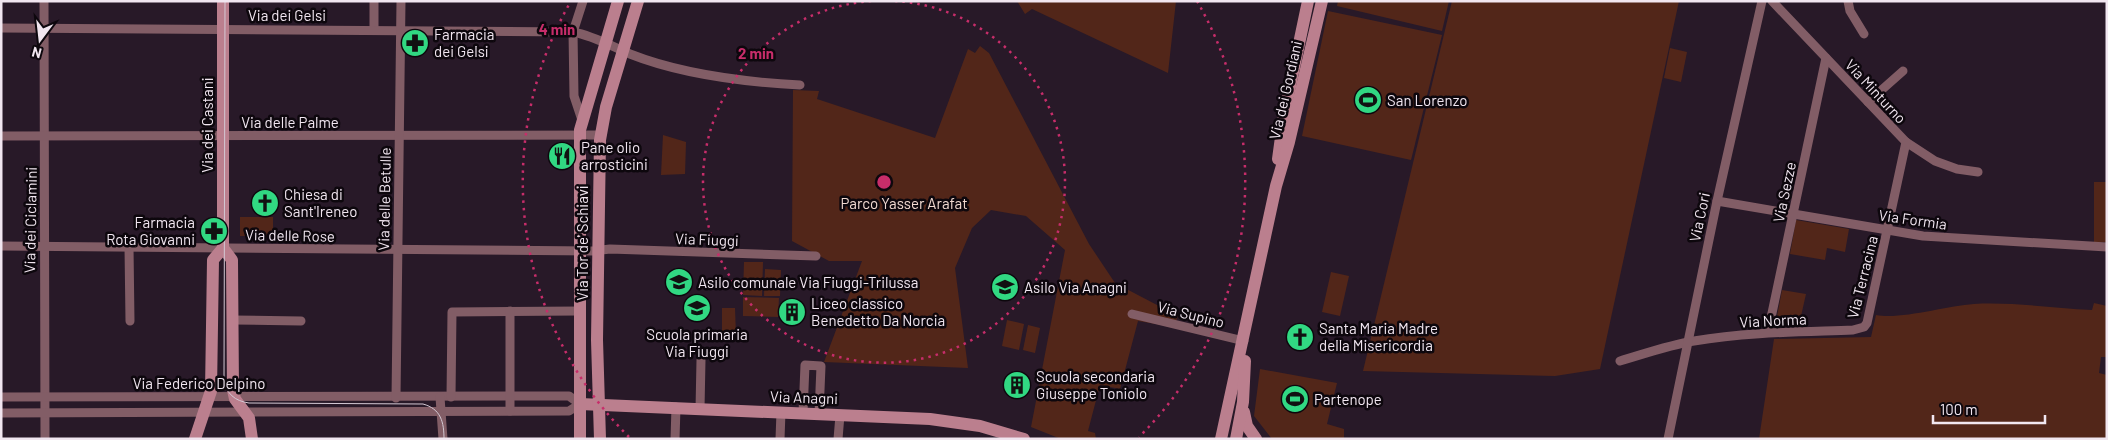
<svg xmlns="http://www.w3.org/2000/svg" width="2108" height="440" viewBox="0 0 2108 440" font-family="Barlow,sans-serif">
<style>
.green{fill:#522619}
.lines{fill:none;stroke-linecap:round;stroke-linejoin:round}
.street{stroke:#825d66;stroke-width:9}
.secondary{stroke:#bb7f8e;stroke-width:12}
.tram{stroke:#d4c9d4;stroke-width:1}
.ring{fill:none;stroke:#c72d6a;stroke-width:2.5;stroke-dasharray:2.5 5}
.labels{text-anchor:middle;dominant-baseline:central;stroke-width:5;stroke-linejoin:round;paint-order:stroke}
.street-label{font-size:15px;fill:#f1e6f0;stroke:#0d070d}
.poi-label{font-size:15px;fill:#f1e6f0;stroke:#0d070d;text-anchor:start}
.park-label{font-size:15px;fill:#f2dad2;stroke:#0d070d}
.centre{fill:#c72d6a;stroke:#0d070d;stroke-width:2.5}
.ring-label{font-size:15px;text-anchor:middle;font-weight:bold;fill:#c72d6a;stroke:#0d070d;stroke-width:5;stroke-linejoin:round;paint-order:stroke}
</style>
<rect width="100%" height="100%" fill="#281928"/>
<g class="green">
<path d="M1017,1H1176L1168,73L1032,9L1025,14Z"/>
<path d="M1338,1H1449L1442,31L1337,6Z"/>
<path d="M1452,1H1679L1600,369L1555,376L1363,371Z"/>
<path d="M1328,11L1442,35L1411,160L1302,136Z"/>
<path d="M980,46L989,53L1089,244L1115,283L1178,316L1174,327L1138,321L1120,389L1100,385L1088,431L1095,433L1096,439H1061L1031,427L1065,250L1026,216L991,210L972,228L955,268L968,368L824,362L862,261H829L792,241L793,90L819,91L817,99L935,138L968,49L975,53Z"/>
<path d="M1670,48L1687,52L1681,82L1664,78Z"/>
<path d="M663,135L686,142L685,174L661,175Z"/>
<rect x="2094" y="182" width="13" height="60"/>
<rect x="240" y="217" width="33" height="19"/>
<path d="M1796,220L1849,229L1845,252L1827,248L1825,260L1790,254Z"/>
<path d="M744,262H763L762,296L743,295Z"/>
<path d="M765,269L781,270L780,296H764Z"/>
<path d="M1331,272L1349,276L1340,316L1322,312Z"/>
<path d="M1782,290L1806,294L1799,325L1775,327Z"/>
<path d="M743,297L779,298L778,317L743,316Z"/>
<path d="M2094,303L2107,306V357H2101L2099,373L2107,375V439H1759L1774,339L1871,337L1876,315C1900,320 1946,306 1974,304C2013,302 2053,308 2092,310Z"/>
<path d="M722,308H735L736,336H722Z"/>
<path d="M1007,320L1024,324L1019,350L1002,346Z"/>
<path d="M1028,325L1040,328L1035,353L1023,350Z"/>
<path d="M1260,369L1337,383L1327,424L1344,429V439H1272L1254,416Z"/>
</g>
<g class="lines">
<g class="street">
<path d="M44,1L45,439"/>
<path d="M374,1V29"/>
<path d="M1772,1L1906,142L1935,161L1957,169L1978,172"/>
<path d="M1848,1L1850,11L1864,34"/>
<path d="M1,28L573,32C594,36 611,46 630,54C683,75 744,82 800,85"/>
<path d="M1868,102L1903,71"/>
<path d="M582,120L574,96L573,32L583,1"/>
<path d="M1,136L600,135"/>
<path d="M1717,201L1923,236L2107,247"/>
<path d="M1,246L593,251L610,249L816,256"/>
<path d="M129,247L130,321"/>
<path d="M1132,314L1244,341"/>
<path d="M233,320L301,321"/>
<path d="M1768,332L1826,58"/>
<path d="M1620,361C1644,354 1669,345 1694,341C1747,332 1800,332 1853,330L1864,327L1867,323L1906,142"/>
<path d="M1,397L569,396L580,404L569,411L1,413"/>
<path d="M440,397L443,439"/>
<path d="M451,397L452,312L579,311"/>
<path d="M396,398L401,1"/>
<path d="M700,409L701,360"/>
<path d="M510,411V311"/>
<path d="M803,413L805,365L821,366L819,414"/>
<path d="M675,439L676,407"/>
<path d="M780,439L781,412"/>
<path d="M838,439L840,415"/>
<path d="M1668,439L1717,201L1762,1"/>
</g>
<g class="secondary">
<path d="M1278,159L1284,115L1308,1"/>
<path d="M223,248V1"/>
<path d="M223,248L232,260L233,390L235,399L249,418L252,439"/>
<path d="M580,404L930,419L980,426L1024,439"/>
<path d="M1244,412L1247,426L1256,439"/>
<path d="M195,439L211,391L213,260L223,248"/>
<path d="M580,439V130L618,1"/>
<path d="M600,439L597,340L600,140L606,107L638,1"/>
<path d="M1221,439L1276,186L1289,142L1322,1"/>
<path d="M1236,439L1243,402L1245,361"/>
</g>
<path class="tram" d="M225,1L224,379C226,394 235,401 249,403L423,404C441,409 444,422 444,439"/>
</g>
<g class="ring">
<path d="M895 1A181 181 0 1 1 873 1"/>
<path d="M629 437A361 361 0 0 1 571 1M1197 1A361 361 0 0 1 1139 437"/>
</g>
<defs>
<g id="pharmacy-disc" transform="scale(1.4375)"><circle r="9.5" fill="#31d882" stroke="#0d070d"/><path d="M-2-6h4v4h4v4h-4v4h-4v-4h-4v-4h4Z" fill="#111"/></g>
<g id="stadium-disc" transform="scale(1.4375)"><circle r="9.5" fill="#31d882" stroke="#0d070d"/><path d="M0-5a6.5 5 0 1 0 0 10a6.5 5 0 1 0 0-10ZM-3.5-1.8h7v3.6h-7Z" fill="#111"/></g>
<g id="restaurant-disc" transform="scale(1.4375)"><circle r="9.5" fill="#31d882" stroke="#0d070d"/><path d="M-5-6h1v4h1v-4h1v4h1v-4h1v5L-1.5 .5V6h-2V.5L-5-1ZM5-6V6H3V1.5H1.5Q1.5-4 5-6Z" fill="#111"/></g>
<g id="church-disc" transform="scale(1.4375)"><circle r="9.5" fill="#31d882" stroke="#0d070d"/><path d="M-1.2-6h2.4v3.5h3.3v2.4h-3.3V6h-2.4V-.1h-3.3v-2.4h3.3Z" fill="#111"/></g>
<g id="school-disc" transform="scale(1.4375)"><circle r="9.5" fill="#31d882" stroke="#0d070d"/><path d="M0-5L7-2L0 1L-7-2ZM-4 1L0 2.5L4 1V4Q0 6-4 4Z" fill="#111"/></g>
<g id="building-disc" transform="scale(1.4375)"><circle r="9.5" fill="#31d882" stroke="#0d070d"/><path d="M-4-6H4V6H1V3H-1V6H-4ZM-2.5-4.3h1.7v1.8h-1.7ZM.8-4.3h1.7v1.8H.8ZM-2.5-1h1.7V.8h-1.7ZM.8-1h1.7V.8H.8Z" fill="#111"/></g>
</defs>
<g fill-rule="evenodd">
<use href="#pharmacy-disc" x="415" y="43"/>
<use href="#stadium-disc" x="1368" y="100"/>
<use href="#restaurant-disc" x="562" y="156"/>
<use href="#church-disc" x="265" y="203"/>
<use href="#pharmacy-disc" x="214" y="231"/>
<use href="#school-disc" x="679" y="282"/>
<use href="#school-disc" x="1005" y="287"/>
<use href="#school-disc" x="697" y="308"/>
<use href="#building-disc" x="792" y="312"/>
<use href="#church-disc" x="1300" y="337"/>
<use href="#building-disc" x="1017" y="385"/>
<use href="#stadium-disc" x="1295" y="399"/>
</g>
<g class="labels">
<g class="street-label">
<text x="287" y="15">Via dei Gelsi</text>
<text transform="translate(1285 90) rotate(-77)">Via dei Gordiani</text>
<text transform="translate(1876 91) rotate(47)">Via Minturno</text>
<text x="290" y="122">Via delle Palme</text>
<text transform="translate(207 125) rotate(-90)">Via dei Castani</text>
<text transform="translate(1784 192) rotate(-78)">Via Sezze</text>
<text transform="translate(384 199) rotate(-89)">Via delle Betulle</text>
<text transform="translate(1699 217) rotate(-78)">Via Cori</text>
<text transform="translate(1913 219) rotate(8)">Via Formia</text>
<text transform="translate(30 220) rotate(-89)">Via dei Ciclamini</text>
<text transform="translate(290 235) rotate(1)">Via delle Rose</text>
<text transform="translate(707 239) rotate(2)">Via Fiuggi</text>
<text transform="translate(582 243) rotate(-90)">Via Tor de' Schiavi</text>
<text transform="translate(1862 277) rotate(-76)">Via Terracina</text>
<text transform="translate(1191 314) rotate(14)">Via Supino</text>
<text transform="translate(1773 320) rotate(-3)">Via Norma</text>
<text x="199" y="383">Via Federico Delpino</text>
<text transform="translate(804 397) rotate(2)">Via Anagni</text>
</g>
<g class="poi-label">
<text x="434" y="34">Farmacia<tspan x="434" dy="17">dei Gelsi</tspan></text>
<text x="1387" y="100">San Lorenzo</text>
<text x="581" y="147">Pane olio<tspan x="581" dy="17">arrosticini</tspan></text>
<text x="284" y="194">Chiesa di<tspan x="284" dy="17">Sant'Ireneo</tspan></text>
<text x="195" y="222" text-anchor="end">Farmacia<tspan x="195" dy="17">Rota Giovanni</tspan></text>
<text x="698" y="282">Asilo comunale Via Fiuggi-Trilussa</text>
<text x="1024" y="287">Asilo Via Anagni</text>
<text x="811" y="303">Liceo classico<tspan x="811" dy="17">Benedetto Da Norcia</tspan></text>
<text x="1319" y="328">Santa Maria Madre<tspan x="1319" dy="17">della Misericordia</tspan></text>
<text x="697" y="334" text-anchor="middle">Scuola primaria<tspan x="697" dy="17">Via Fiuggi</tspan></text>
<text x="1036" y="376">Scuola secondaria<tspan x="1036" dy="17">Giuseppe Toniolo</tspan></text>
<text x="1314" y="399">Partenope</text>
</g>
<g class="park-label">
<text x="904" y="203">Parco Yasser Arafat</text>
</g>
</g>
<circle cx="884" cy="182" r="8" class="centre"/>
<g class="ring-label">
<text x="557" y="35">4 min</text>
<text x="756" y="59">2 min</text>
</g>
<rect width="2108" height="440" fill="none" stroke="#f1e6f0" stroke-width="5"/>
<g transform="translate(40 40) rotate(195)" stroke="#0d070d" stroke-width="4" paint-order="stroke">
<path d="M0-4L9 19L0 12L-9 19Z" fill="#f1e6f0"/>
<text y="-8" font-size="14" font-weight="bold" text-anchor="middle" fill="#f1e6f0">N</text>
</g>
<path d="M1933 415v8h112v-8" fill="none" stroke="#f1e6f0" stroke-width="2.5"/>
<text x="1940" y="415" font-size="15" fill="#f1e6f0" stroke="#0d070d" stroke-width="4" paint-order="stroke">100 m</text>
</svg>
